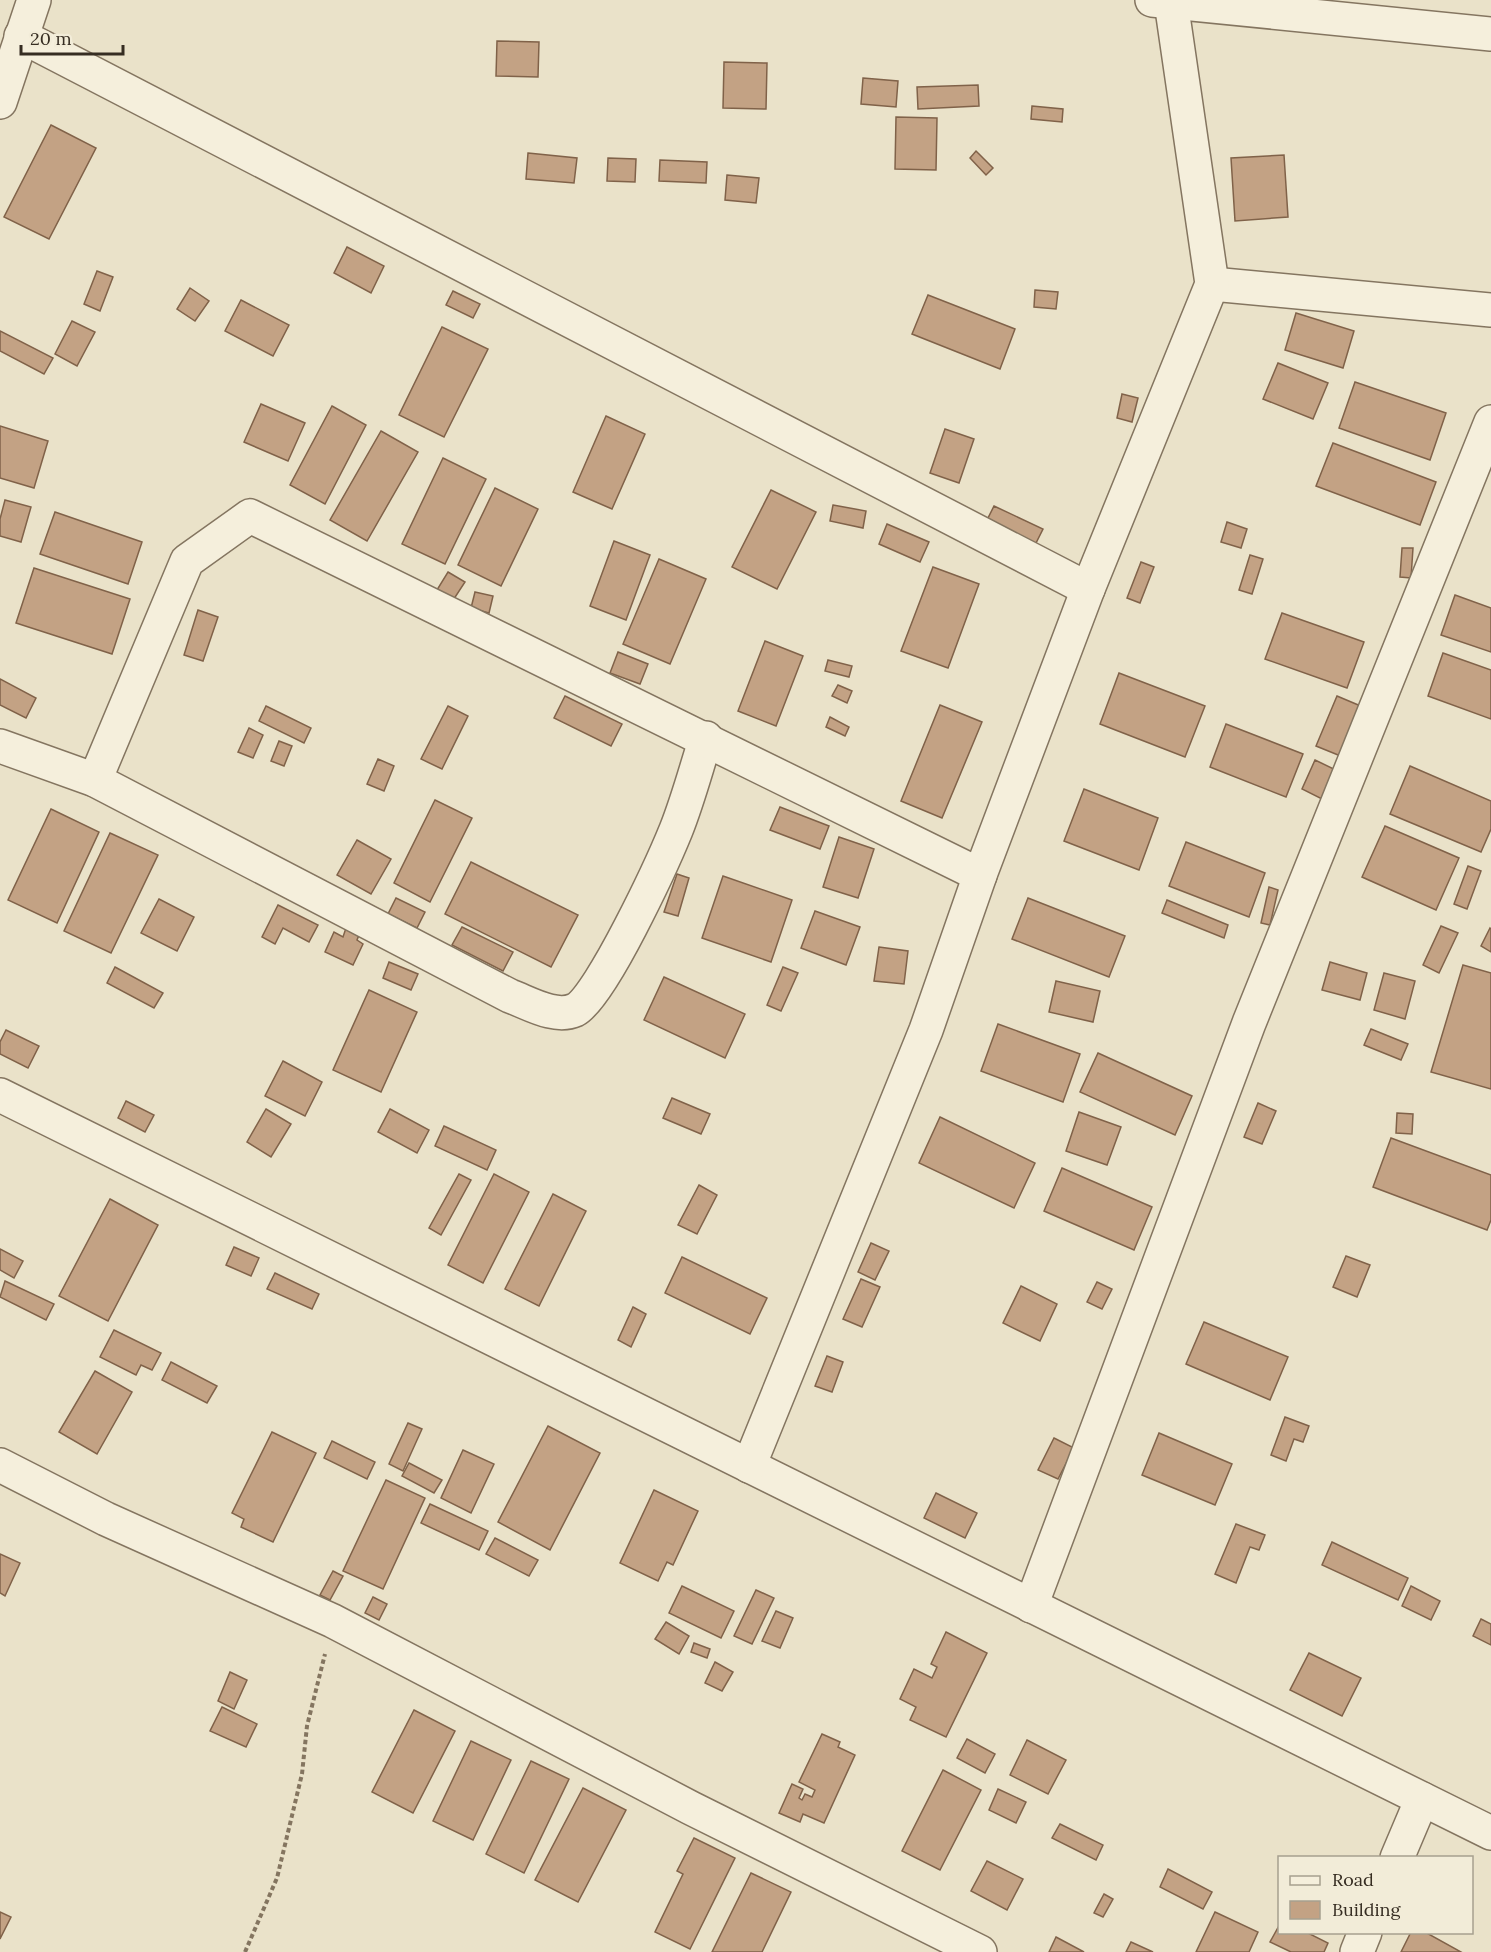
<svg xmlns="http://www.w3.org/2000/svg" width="1491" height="1952" viewBox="0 0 1491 1952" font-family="Lora,serif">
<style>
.building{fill:#c3a284;stroke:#806249;stroke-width:1.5}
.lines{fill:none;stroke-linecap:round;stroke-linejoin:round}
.street-casing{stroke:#847560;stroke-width:36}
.path{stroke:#847560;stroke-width:4;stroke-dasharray:4.5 3;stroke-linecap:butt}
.street{stroke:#f5efdc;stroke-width:33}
</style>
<rect width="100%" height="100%" fill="#eae2c9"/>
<g class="building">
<path d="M497,41L539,42L538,77L496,76Z"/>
<path d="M724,62L767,63L766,109L723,108Z"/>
<path d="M863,78L898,81L896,107L861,104Z"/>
<path d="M978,85L979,106L918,109L917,87Z"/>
<path d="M1032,106L1063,109L1062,122L1031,119Z"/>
<path d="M896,117L937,118L936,170L895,169Z"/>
<path d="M51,125L96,148L49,239L4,217Z"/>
<path d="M976,151L993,168L986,175L970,158Z"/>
<path d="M528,153L577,158L574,183L526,179Z"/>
<path d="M1284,155L1288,217L1235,221L1231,158Z"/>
<path d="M608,158L636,159L635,182L607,181Z"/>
<path d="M660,160L707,162L706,183L659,181Z"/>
<path d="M727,175L759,178L756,203L725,200Z"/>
<path d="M347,247L384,266L371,293L334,273Z"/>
<path d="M97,271L113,277L100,311L84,304Z"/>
<path d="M190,288L209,301L195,321L177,309Z"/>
<path d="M1035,290L1058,292L1056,309L1034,307Z"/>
<path d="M453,291L480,304L473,318L446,305Z"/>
<path d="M928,295L1015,329L1000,369L912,334Z"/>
<path d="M241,300L289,325L273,356L225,331Z"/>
<path d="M1296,313L1354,331L1343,368L1285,350Z"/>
<path d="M72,321L95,332L77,366L55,354Z"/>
<path d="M442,327L488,349L444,437L399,415Z"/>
<path d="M0,331L53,358L44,374L0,351Z"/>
<path d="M1278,363L1328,383L1313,419L1263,399Z"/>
<path d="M1355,382L1446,413L1430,460L1339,428Z"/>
<path d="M1122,394L1138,398L1132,422L1117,418Z"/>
<path d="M261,404L305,423L288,461L244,442Z"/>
<path d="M332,406L366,425L325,504L290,485Z"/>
<path d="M606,416L645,434L612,509L573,492Z"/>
<path d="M0,426L48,441L34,488L0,478Z"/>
<path d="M945,429L974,439L959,483L930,473Z"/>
<path d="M381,431L418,452L367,541L330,520Z"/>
<path d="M1333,443L1436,482L1420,525L1316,486Z"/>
<path d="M443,458L486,479L445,564L402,544Z"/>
<path d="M495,488L538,509L501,586L458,565Z"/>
<path d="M771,490L816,512L777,589L732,567Z"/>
<path d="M5,500L31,507L21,542L0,536V519Z"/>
<path d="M833,505L866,511L863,528L830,521Z"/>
<path d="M994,506L1043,529L1034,547L985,524Z"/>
<path d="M55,512L142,542L128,584L40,554Z"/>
<path d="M1227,522L1247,529L1241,548L1221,542Z"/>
<path d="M887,524L929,542L920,562L879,544Z"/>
<path d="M614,541L650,555L626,620L590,606Z"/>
<path d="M1402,548H1413L1411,578L1400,577Z"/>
<path d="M1250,555L1263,559L1252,594L1239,590Z"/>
<path d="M659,559L706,579L670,664L623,644Z"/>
<path d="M1141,562L1154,567L1140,603L1127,598Z"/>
<path d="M933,567L979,584L948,668L901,651Z"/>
<path d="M34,568L130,599L112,654L16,623Z"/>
<path d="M448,572L465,582L448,608L432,598Z"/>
<path d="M475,592L493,596L489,613L471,608Z"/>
<path d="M1455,595L1491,608V652L1441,635Z"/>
<path d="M198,610L218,617L203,661L184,655Z"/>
<path d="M1282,613L1364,642L1347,688L1265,659Z"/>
<path d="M765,641L803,656L776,726L738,711Z"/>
<path d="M618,652L648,664L640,684L610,673Z"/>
<path d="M1443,653L1491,670V719L1428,696Z"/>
<path d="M828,660L852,666L849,677L825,671Z"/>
<path d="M1119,673L1205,706L1185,757L1100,724Z"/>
<path d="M0,679L36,698L26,718L0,705Z"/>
<path d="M838,685L852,691L847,703L832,696Z"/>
<path d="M565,696L622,724L611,746L554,718Z"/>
<path d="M1337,696L1363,707L1343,757L1316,746Z"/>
<path d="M940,705L982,722L942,818L901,801Z"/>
<path d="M266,706L311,728L304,743L259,721Z"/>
<path d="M448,706L468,716L442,769L421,759Z"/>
<path d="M830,717L849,727L845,736L826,727Z"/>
<path d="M1226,724L1303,754L1286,797L1210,767Z"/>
<path d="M249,728L263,735L253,758L238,752Z"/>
<path d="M279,741L292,746L284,766L271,761Z"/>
<path d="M378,759L394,766L384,791L367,784Z"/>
<path d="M1315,760L1338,771L1324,800L1302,789Z"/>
<path d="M1410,766L1491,801V829L1481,852L1390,814Z"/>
<path d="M1084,789L1158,818L1139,870L1064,841Z"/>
<path d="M435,800L472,818L430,902L394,883Z"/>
<path d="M780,807L829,826L820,849L770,830Z"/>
<path d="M51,809L99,832L57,923L8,900Z"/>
<path d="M1385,826L1459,858L1436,910L1362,877Z"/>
<path d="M110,833L158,855L111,953L64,931Z"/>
<path d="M839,837L874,849L858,898L823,887Z"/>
<path d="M357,840L391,859L371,894L337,875Z"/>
<path d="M1186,842L1265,873L1249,917L1169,886Z"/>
<path d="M471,862L578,915L551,967L445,914Z"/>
<path d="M1468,866L1481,871L1467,909L1454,904Z"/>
<path d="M677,874L689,878L678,916L664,912Z"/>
<path d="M723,876L792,900L771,962L702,938Z"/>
<path d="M1269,887L1278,890L1270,925L1261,923Z"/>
<path d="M396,898L425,912L417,928L388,914Z"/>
<path d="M1028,898L1125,936L1109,977L1012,939Z"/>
<path d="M159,899L194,917L177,951L141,933Z"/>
<path d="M1167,900L1228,925L1224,938L1162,913Z"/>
<path d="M278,905L318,925L309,942L283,928L275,944L262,937Z"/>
<path d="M815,911L860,927L846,965L801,948Z"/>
<path d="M1441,926L1458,933L1439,973L1423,965Z"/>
<path d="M462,927L513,952L503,971L452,945Z"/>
<path d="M346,928L359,935L357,940L363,944L353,965L325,952L334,932L343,937Z"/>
<path d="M1490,928L1491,929V952L1481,946Z"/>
<path d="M879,947L908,951L904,984L874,981Z"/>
<path d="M389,962L418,974L411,990L383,978Z"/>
<path d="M1330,962L1367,973L1360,1000L1322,990Z"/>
<path d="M1463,965L1491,973V1089L1431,1072Z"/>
<path d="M115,967L163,993L154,1008L107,983Z"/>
<path d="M783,967L798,973L781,1011L767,1005Z"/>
<path d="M1384,973L1415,981L1405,1019L1374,1010Z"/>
<path d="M664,977L745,1014L725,1058L644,1020Z"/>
<path d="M1056,981L1100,991L1093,1022L1049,1012Z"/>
<path d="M369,990L417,1012L381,1092L333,1070Z"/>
<path d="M998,1024L1080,1054L1063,1102L981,1071Z"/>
<path d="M1371,1029L1408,1044L1401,1060L1364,1045Z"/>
<path d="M6,1030L39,1046L28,1068L0,1054V1042Z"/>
<path d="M1098,1053L1192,1096L1175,1135L1080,1092Z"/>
<path d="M283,1061L322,1082L305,1116L265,1096Z"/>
<path d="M672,1098L710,1114L701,1134L663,1118Z"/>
<path d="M126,1101L154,1115L145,1132L118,1118Z"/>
<path d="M1258,1103L1276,1111L1262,1144L1244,1137Z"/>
<path d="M266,1109L291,1124L271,1157L247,1142Z"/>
<path d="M390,1109L429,1130L417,1153L378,1132Z"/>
<path d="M1079,1112L1121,1127L1107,1165L1066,1151Z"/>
<path d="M1397,1113L1413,1114L1412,1134L1396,1133Z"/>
<path d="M940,1117L1035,1163L1014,1208L919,1163Z"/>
<path d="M444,1126L496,1150L487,1170L435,1146Z"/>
<path d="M1391,1138L1491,1175V1220L1487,1230L1373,1187Z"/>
<path d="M1062,1168L1152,1207L1134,1250L1044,1211Z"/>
<path d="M459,1174L471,1180L441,1235L429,1228Z"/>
<path d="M494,1174L529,1192L483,1283L448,1265Z"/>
<path d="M699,1185L717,1195L697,1234L678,1225Z"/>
<path d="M553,1194L586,1211L539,1306L505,1289Z"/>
<path d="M110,1199L158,1225L108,1321L59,1296Z"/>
<path d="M871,1243L889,1251L875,1280L858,1272Z"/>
<path d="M234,1247L259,1258L251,1276L226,1265Z"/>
<path d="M0,1249L23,1261L14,1278L0,1270Z"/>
<path d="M1346,1256L1370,1265L1357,1297L1333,1287Z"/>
<path d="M682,1257L767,1298L750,1334L665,1293Z"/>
<path d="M275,1273L319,1294L312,1309L267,1289Z"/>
<path d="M861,1279L880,1287L862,1327L843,1319Z"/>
<path d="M5,1281L54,1304L46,1320L0,1297Z"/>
<path d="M1097,1282L1112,1289L1102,1309L1087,1302Z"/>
<path d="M1021,1286L1057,1304L1040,1341L1003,1323Z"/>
<path d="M633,1307L646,1314L631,1347L618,1340Z"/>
<path d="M1204,1322L1288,1357L1270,1400L1186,1364Z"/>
<path d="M114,1330L161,1353L152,1370L141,1365L136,1375L100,1357Z"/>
<path d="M827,1356L843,1362L832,1392L815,1386Z"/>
<path d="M171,1362L217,1386L207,1403L162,1380Z"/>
<path d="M95,1371L132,1392L97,1454L59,1432Z"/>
<path d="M1285,1417L1309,1426L1303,1442L1294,1439L1286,1461L1271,1455Z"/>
<path d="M408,1423L422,1429L403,1471L389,1464Z"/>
<path d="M548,1426L600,1453L550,1550L498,1522Z"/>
<path d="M272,1432L316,1453L273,1542L241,1527L244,1519L232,1513Z"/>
<path d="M1159,1433L1232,1464L1215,1505L1142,1475Z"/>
<path d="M1054,1438L1074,1448L1058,1479L1038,1470Z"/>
<path d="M332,1441L375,1462L367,1479L324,1458Z"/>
<path d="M463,1450L494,1464L471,1513L441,1498Z"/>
<path d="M409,1463L442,1480L434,1493L402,1476Z"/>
<path d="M386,1480L425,1498L383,1589L343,1571Z"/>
<path d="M654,1490L698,1511L673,1565L667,1562L658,1581L620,1563Z"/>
<path d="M936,1493L977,1513L965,1538L924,1518Z"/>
<path d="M430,1504L488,1531L479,1550L421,1523Z"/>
<path d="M1236,1524L1265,1535L1259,1550L1250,1547L1236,1583L1215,1574Z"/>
<path d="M495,1538L538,1560L529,1576L486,1554Z"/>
<path d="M1332,1542L1408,1578L1398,1600L1322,1565Z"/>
<path d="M0,1554L20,1563L5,1596L0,1593Z"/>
<path d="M333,1571L343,1576L330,1600L320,1595Z"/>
<path d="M682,1586L734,1611L721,1638L669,1613Z"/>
<path d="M1411,1586L1440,1601L1431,1620L1402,1606Z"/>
<path d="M756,1590L774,1598L752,1644L734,1636Z"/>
<path d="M373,1597L387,1604L379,1620L365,1613Z"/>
<path d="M776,1611L793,1618L780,1648L762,1641Z"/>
<path d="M1481,1619L1491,1624V1645L1473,1636Z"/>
<path d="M666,1622L689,1636L679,1654L655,1639Z"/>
<path d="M946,1632L987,1653L946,1737L910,1720L916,1707L900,1699L914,1669L932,1678L937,1667L931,1664Z"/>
<path d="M694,1643L710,1649L707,1658L691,1652Z"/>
<path d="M1309,1653L1361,1678L1342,1716L1290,1690Z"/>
<path d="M715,1662L733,1672L722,1691L705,1683Z"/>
<path d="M230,1672L247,1680L234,1709L218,1701Z"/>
<path d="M222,1707L257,1724L246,1747L210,1731Z"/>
<path d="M414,1710L455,1731L413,1813L372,1792Z"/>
<path d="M822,1734L840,1742L838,1747L855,1755L824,1823L803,1814L800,1822L779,1813L792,1784L803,1789L799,1798L802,1800L805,1794L812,1797L815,1790L799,1782Z"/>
<path d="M967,1739L995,1754L985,1773L957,1758Z"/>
<path d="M1027,1740L1066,1760L1048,1794L1010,1775Z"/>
<path d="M471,1741L511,1760L473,1840L433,1821Z"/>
<path d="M531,1761L569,1779L524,1873L486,1854Z"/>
<path d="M943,1770L981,1790L940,1870L902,1851Z"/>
<path d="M583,1788L626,1810L578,1902L535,1880Z"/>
<path d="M998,1789L1026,1802L1016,1823L989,1810Z"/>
<path d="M1060,1824L1103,1845L1096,1860L1052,1838Z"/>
<path d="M694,1838L735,1858L690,1949L655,1932L683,1874L677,1871Z"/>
<path d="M987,1861L1023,1879L1007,1910L971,1891Z"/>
<path d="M1168,1869L1212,1892L1203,1909L1160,1887Z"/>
<path d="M751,1873L791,1892L762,1952H712Z"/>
<path d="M1104,1894L1113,1899L1103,1917L1094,1913Z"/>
<path d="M0,1912L11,1917L0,1939Z"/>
<path d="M1215,1912L1258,1932L1249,1952H1196Z"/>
<path d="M1280,1924V1932H1306L1328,1943L1324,1952H1291L1270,1942Z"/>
<path d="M1411,1932H1425L1461,1952H1401Z"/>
<path d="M1056,1937L1084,1952H1049Z"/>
<path d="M1131,1942L1153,1952H1126Z"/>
</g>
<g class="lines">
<g class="street-casing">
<g id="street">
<path d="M1152,0L1491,34"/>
<path d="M21,36L1088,589"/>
<path d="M0,102L34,0"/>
<path d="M1212,284L1491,310"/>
<path d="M0,746L95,780L510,996C529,1003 555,1019 575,1010C601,997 663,862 676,830C688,800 696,769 706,738"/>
<path d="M95,780L187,561L250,516L980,875"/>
<path d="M0,1095L1491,1833"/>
<path d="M0,1465L106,1519L333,1621L691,1808L980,1952"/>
<path d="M749,1466L926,1030L980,875L1088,589L1212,284L1171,2"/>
<path d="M1031,1606L1249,1023L1491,422"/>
<path d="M1397,1858L1422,1799"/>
<path d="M1357,1952L1365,1932"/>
</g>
</g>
<path class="path" d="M245,1952L277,1878L302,1774L307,1726L325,1654"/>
<use href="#street" class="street"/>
</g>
<rect x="1278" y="1856" width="195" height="78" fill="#f2ecd8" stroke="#a7a08f" stroke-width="1.5"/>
<rect x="1290" y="1876" width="30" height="9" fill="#f5efdc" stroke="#a7a08f" stroke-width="1.5"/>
<text x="1332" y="1886" font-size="18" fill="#362d22">Road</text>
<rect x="1290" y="1901" width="30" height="18" fill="#c3a284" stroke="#a7a08f" stroke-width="1.5"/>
<text x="1332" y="1916" font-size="18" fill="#362d22">Building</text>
<path d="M21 45v9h102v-9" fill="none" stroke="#362d22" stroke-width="3"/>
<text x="30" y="45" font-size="18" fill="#362d22" stroke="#f2ecd8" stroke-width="4.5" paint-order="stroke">20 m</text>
</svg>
